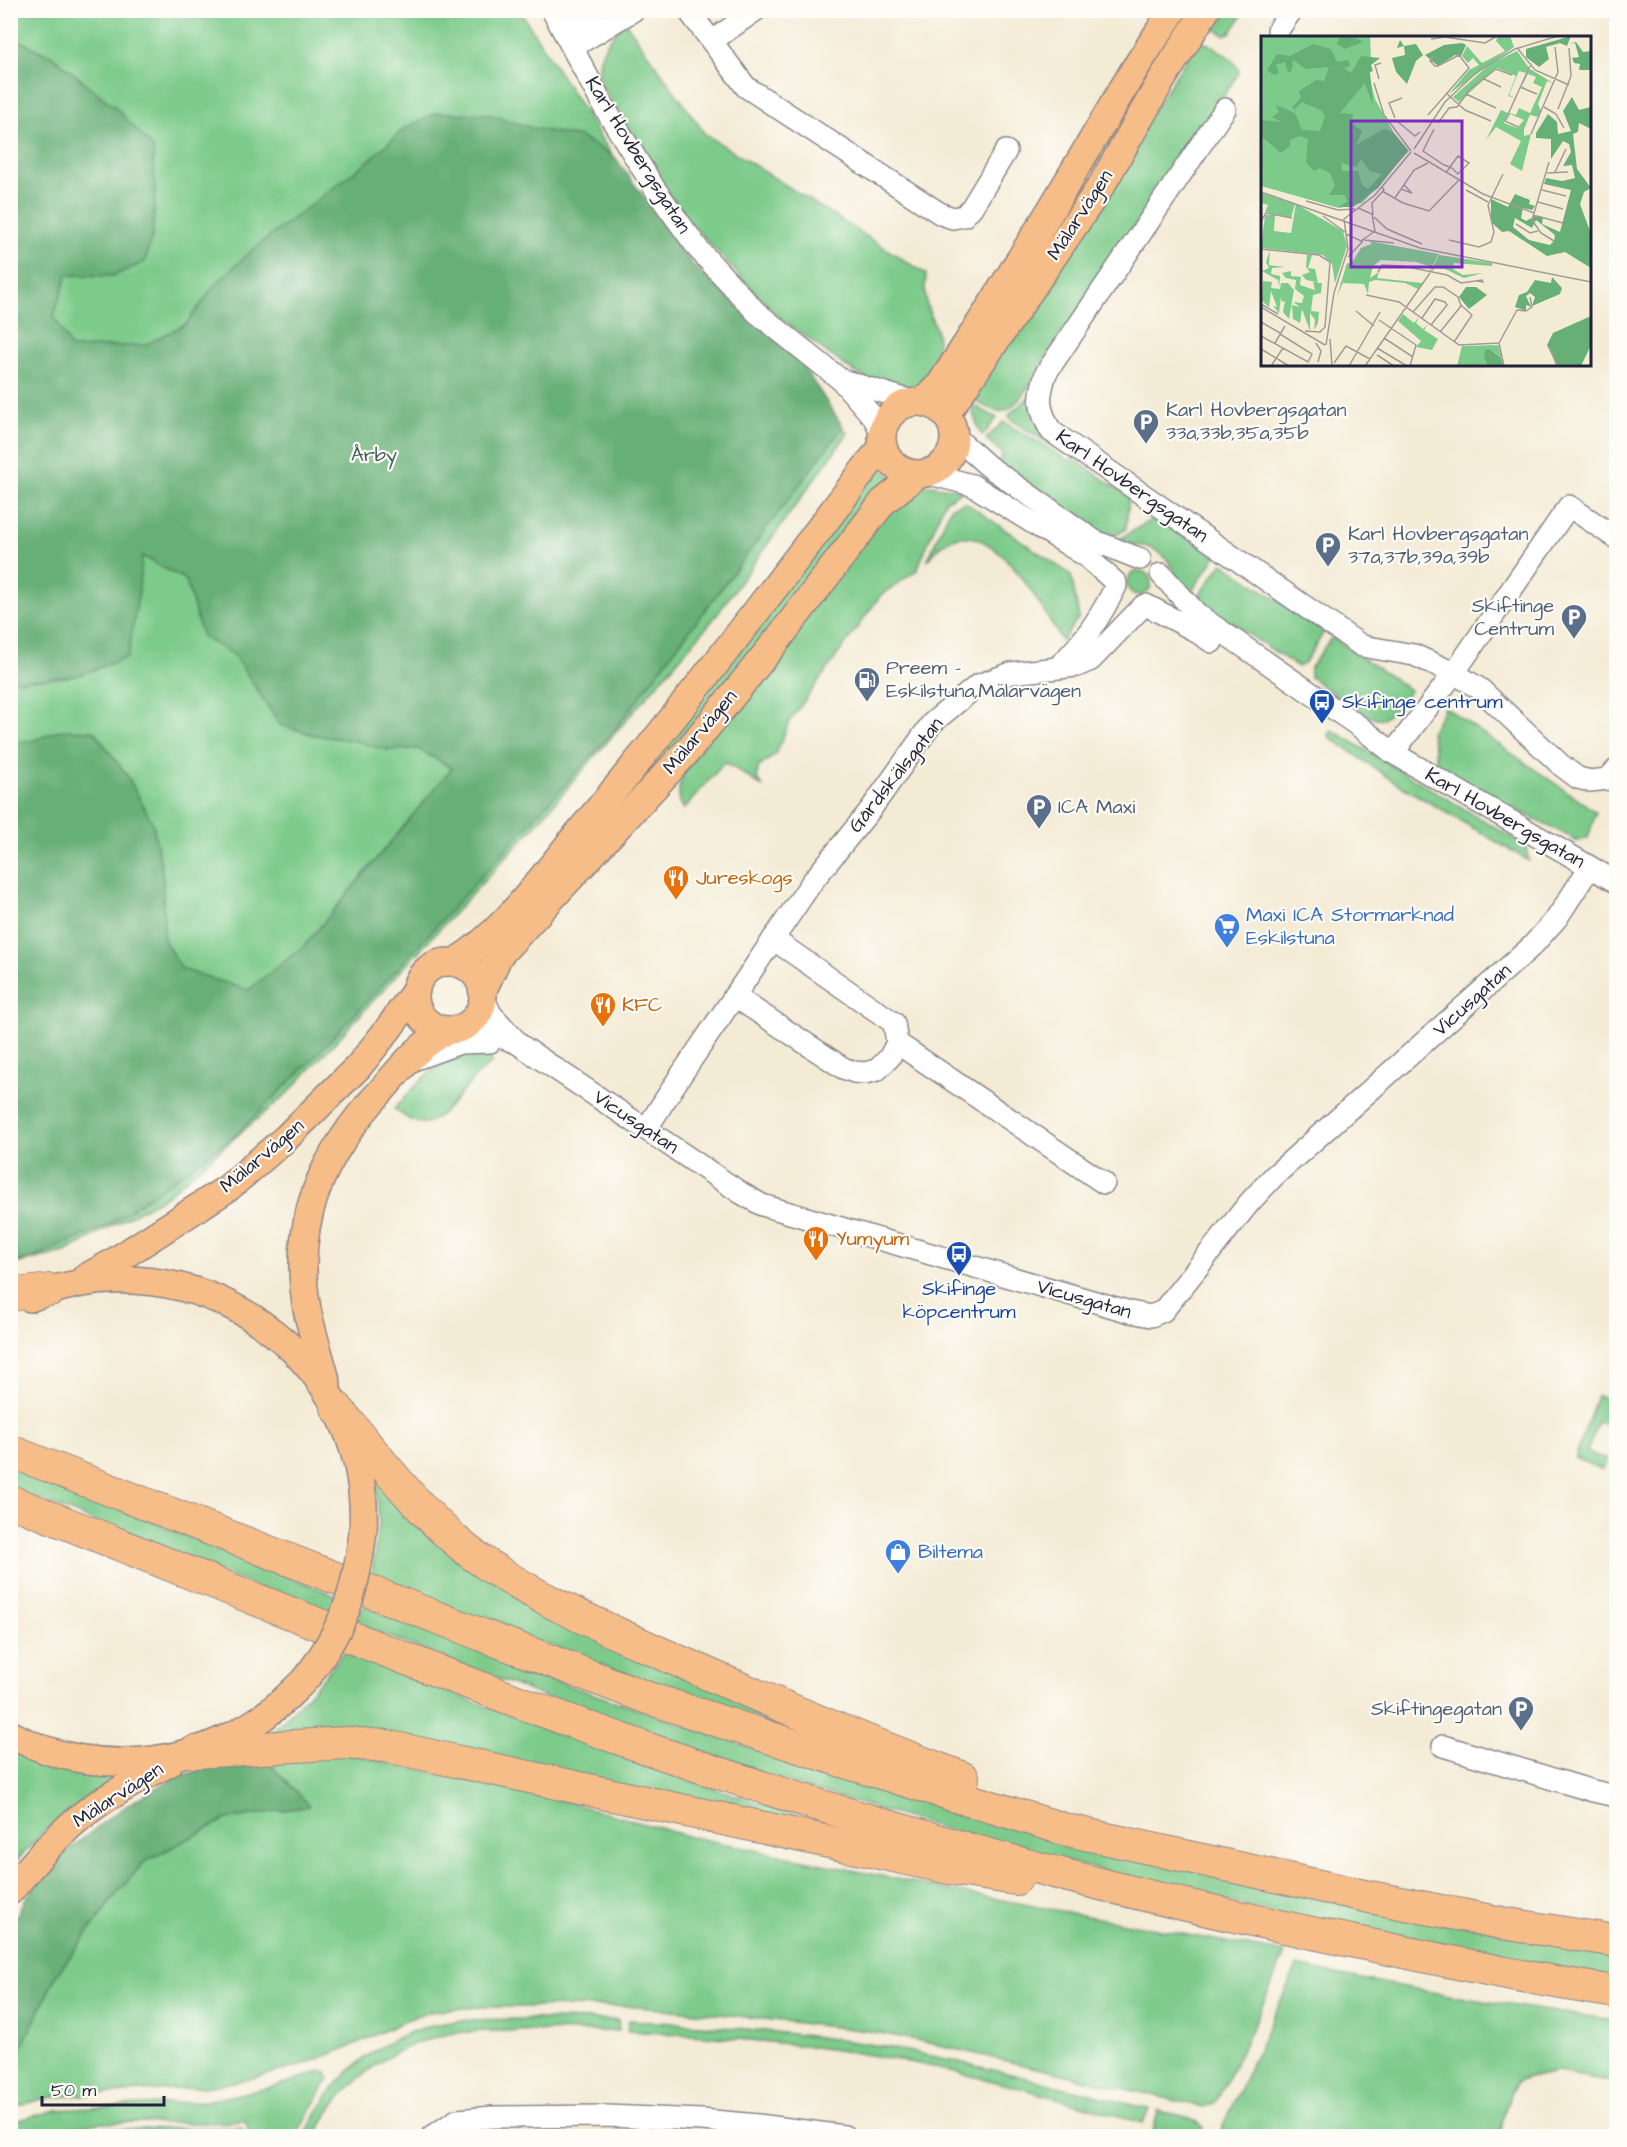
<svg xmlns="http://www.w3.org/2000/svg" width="1627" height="2147" viewBox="0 0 1627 2147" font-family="'Architects Daughter',sans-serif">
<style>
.green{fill:#7dcb8a;stroke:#507662;stroke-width:1.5}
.forest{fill:#66af76;stroke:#446858;stroke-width:1.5}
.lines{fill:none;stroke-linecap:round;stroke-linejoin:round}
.minor-casing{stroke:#8b8688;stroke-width:24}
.major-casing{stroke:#8b8688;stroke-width:30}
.highway-casing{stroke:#8b8688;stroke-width:34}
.minor{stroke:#fff;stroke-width:21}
.major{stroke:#f7bd88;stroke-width:27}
.highway{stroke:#f7bd88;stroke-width:32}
.major-bridge-casing{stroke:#8b8688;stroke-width:30;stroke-linecap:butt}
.major-bridge{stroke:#f7bd88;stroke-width:27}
.labels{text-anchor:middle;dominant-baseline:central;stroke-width:4.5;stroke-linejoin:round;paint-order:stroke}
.street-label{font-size:20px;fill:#22223b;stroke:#fdfcf7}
.service-label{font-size:20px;fill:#4e5e75;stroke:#fdfcf7;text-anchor:start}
.park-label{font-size:20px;fill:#425d57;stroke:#fdfcf7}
.transit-label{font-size:20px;fill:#164399;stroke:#fdfcf7;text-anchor:start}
.food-label{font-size:20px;fill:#c56008;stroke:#fdfcf7;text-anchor:start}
.shop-label{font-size:20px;fill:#366cbe;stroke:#fdfcf7;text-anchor:start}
.inset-road{fill:none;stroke:#a09b97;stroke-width:1.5}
.view{fill:#7b2cbf;fill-opacity:0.15;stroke:#7b2cbf;stroke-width:3}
.inset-edge{fill:none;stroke:#22223b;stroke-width:3}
</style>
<rect width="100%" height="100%" fill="#fdfcf7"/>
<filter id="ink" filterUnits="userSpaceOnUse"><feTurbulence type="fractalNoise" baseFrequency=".0167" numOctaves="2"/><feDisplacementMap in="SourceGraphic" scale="12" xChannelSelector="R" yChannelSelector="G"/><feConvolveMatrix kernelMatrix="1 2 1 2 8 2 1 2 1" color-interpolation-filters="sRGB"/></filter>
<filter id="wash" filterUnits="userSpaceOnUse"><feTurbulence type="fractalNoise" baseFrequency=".008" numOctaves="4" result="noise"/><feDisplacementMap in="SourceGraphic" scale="24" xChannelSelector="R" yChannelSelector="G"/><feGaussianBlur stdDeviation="1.35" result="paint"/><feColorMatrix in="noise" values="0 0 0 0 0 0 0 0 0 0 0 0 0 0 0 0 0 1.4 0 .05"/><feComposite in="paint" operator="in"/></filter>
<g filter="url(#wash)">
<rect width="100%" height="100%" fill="#f4ebd5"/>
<g class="green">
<path d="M10,11H520L664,237L746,333L848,433L712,621L532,829L288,1093L166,1196L65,1252L11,1265Z"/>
<path d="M1217,11H1245L1231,32L1225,35L1208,26Z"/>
<path d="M625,22L705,134L926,274L925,289L926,303L937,333L938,342L932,378L922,389L909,391L872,382L847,367L776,315L694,227L665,190L600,83C594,58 607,39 625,22Z"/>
<path d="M1199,39C1211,46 1238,58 1239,73L1043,361C1037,374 1015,416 997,411C988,409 979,402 970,399Z"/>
<path d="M1028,398C1034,426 1042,437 1065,454L1010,419L1009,415Z"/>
<path d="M975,406L997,418L983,435L980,433L972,410Z"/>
<path d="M1004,422L1069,461L1073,458L1129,497L1126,529L1109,539L997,465L1002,456L1001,452L986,439L1002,423Z"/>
<path d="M878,465L894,479L671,759L660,749Z"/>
<path d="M930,485L964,490L945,501L917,570L880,596L789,722L776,754L758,768L757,778L763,787L725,762L684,809C675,798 680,783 683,771L879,521L920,487Z"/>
<path d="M965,502L1071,575L1079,617L1062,641C1043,611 994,513 947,542C939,546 933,554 927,561L951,507Z"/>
<path d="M1158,516L1216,556L1188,597C1177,580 1171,553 1148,547C1138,545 1126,544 1116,541Z"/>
<path d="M1223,563L1324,632L1304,664L1298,667L1203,604L1199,595Z"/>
<circle cx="1139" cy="583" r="12"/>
<path d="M1332,637L1410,690L1403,702L1383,719L1367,716L1310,677V668Z"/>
<path d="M1445,707L1596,812L1588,838L1578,841L1474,788L1437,764L1431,732Z"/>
<path d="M1332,730L1525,845L1529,861L1398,784L1328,736Z"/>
<path d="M467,1051L489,1053L492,1063C488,1067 484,1069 480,1072C468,1084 440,1123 424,1123C413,1124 403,1115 394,1109C416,1086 436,1060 467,1051Z"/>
<path d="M1597,1396L1616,1401V1428L1598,1422L1587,1452L1608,1460L1603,1470L1575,1458Z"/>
<path d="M10,1465L337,1596L329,1616L11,1488Z"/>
<path d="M376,1478L420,1523L858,1750L688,1697L371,1579L379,1523Z"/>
<path d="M363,1606L564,1684L813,1769L1060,1839L1616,1956V1978L1279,1914L1006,1847L803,1787L563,1704L356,1624Z"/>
<path d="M344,1652L560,1735L674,1775L892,1846L269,1734C297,1708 321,1682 344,1652Z"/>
<path d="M11,1746L119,1771L117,1777C78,1803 39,1830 11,1869Z"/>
<path d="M343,1753L550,1797L687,1836L969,1894L1285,1953L1259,2013L1217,2100L1213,2104L1203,2107L921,2041L869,2031L720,2014L625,2006L479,2007L438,2010L418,2015L344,2049L296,2067L245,2080L204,2087L54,2097L38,2100L11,2108L10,2070L57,1974L115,1896L144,1862L226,1819L309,1806L261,1755Z"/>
<path d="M1297,1966C1403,1988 1509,2007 1616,2020V2082L1557,2072L1519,2080L1510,2094L1498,2136H1218Z"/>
<path d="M533,2019L618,2020L619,2031C581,2031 543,2030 504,2031C483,2031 461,2031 440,2036C386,2049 339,2086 316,2136H304C312,2122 320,2106 330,2093C352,2063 387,2039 423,2028C458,2017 497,2020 533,2019Z"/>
<path d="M629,2020C711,2025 793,2032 874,2045C967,2061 1058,2086 1149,2109L1143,2123C1064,2100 985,2077 904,2061C812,2044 720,2036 627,2031Z"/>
<path d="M322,2071L327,2072L329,2078L296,2136H249L246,2121C198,2126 150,2120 102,2123C72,2125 41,2133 11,2134V2122L56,2110L206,2101L277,2086Z"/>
<path d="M1158,2111C1173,2115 1193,2115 1203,2127L1199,2136H1152Z"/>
<path d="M242,2128L244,2136H37L103,2129Z"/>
</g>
<g class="forest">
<path d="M10,36L42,52L51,55L117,109L153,148L155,192L153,233L145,262L113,276L67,275L54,316L71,348L145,345L186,324L215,285L252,250L367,162L405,128L437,113L488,114L532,128L580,137L614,156L694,267L801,363L843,427L613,732L390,977L307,1065L235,1136L109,1225L31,1259L11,1264V742L32,741L60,730L94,731L128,777L153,824L163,876L164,940L182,969L248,990L305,945L452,768L418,749L387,750L355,741L315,735L280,725L234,655L202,636L186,580L142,556L139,590L128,657L77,676L21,681L11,680Z"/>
<path d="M261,1755L310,1806L226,1819L144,1862L115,1896L57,1974L11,2070V1925L26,1898L56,1860L111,1816L137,1799L174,1778L210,1767Z"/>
</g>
</g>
<g filter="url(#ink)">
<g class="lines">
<g class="minor-casing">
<g id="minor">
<path d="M552,10L604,107L655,189L699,250L756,312L841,380L874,418L882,434"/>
<path d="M688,10L746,87L941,214L953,218L964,216L972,207L1006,151"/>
<path d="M563,30L596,10"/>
<path d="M1278,30L1292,10"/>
<path d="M712,41L756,10"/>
<path d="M573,47L634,10"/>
<path d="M1225,109L1046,373C1038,398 1038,408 1051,431L1362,646L1414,655L1454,673L1480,689L1562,766L1578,778L1590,781L1608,779L1616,770"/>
<path d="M842,380L915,402"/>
<path d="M954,436L988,466L1095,541L1140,559"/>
<path d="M926,473L972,485L1086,556L1116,583"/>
<path d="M1161,574L1198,615L1360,727L1393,753L1616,882"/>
<path d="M1146,605L1192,629L1212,642"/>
<path d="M1058,667C1084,642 1100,618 1116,586"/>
<path d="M1393,753L1454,673L1569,506L1616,538"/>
<path d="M483,996L491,1014L517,1042"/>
<path d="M734,996L843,1068L854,1072L865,1073L877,1070L889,1058L897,1043L894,1023L773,939"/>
<path d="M461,1028L495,1035L517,1043L741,1193L762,1205L1130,1312L1151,1316L1163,1311L1249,1203L1274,1176L1532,946L1557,918L1590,867"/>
<path d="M897,1043L1104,1183"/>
<path d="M416,1059L460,1043L490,1042"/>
<path d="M647,1128L679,1078L812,882L871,809L932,723L978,685L1011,673L1077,666L1091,660L1143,606"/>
<path d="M1443,1746L1593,1791L1616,1796"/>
<path d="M433,2136L457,2120L493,2117L607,2116L702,2120L758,2125L844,2136"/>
</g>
</g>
<g class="major-casing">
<g id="major">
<circle cx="918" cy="438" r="36"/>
<path d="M922,402L940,385L986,314L1052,208L1134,70L1173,10"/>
<path d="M946,414L1101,186L1161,81L1206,10"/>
<path d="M455,962C505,932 540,879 577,835C679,714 775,588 870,462L883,447"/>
<circle cx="449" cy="996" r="34"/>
<path d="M483,990L499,955L690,748L779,638L883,502L918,474"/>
<path d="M85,1278L112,1263L228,1188L287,1137L359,1066L389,1028L416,990"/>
<path d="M30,1298C191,1232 373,1354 363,1531"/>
<path d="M327,1384C321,1359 312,1334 307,1309C291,1221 323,1153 382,1090C402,1067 421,1042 449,1030"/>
<path d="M10,1734C97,1783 214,1766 286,1698C294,1690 304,1682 311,1672"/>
<path d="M10,1891C35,1861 60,1831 92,1808C116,1791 143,1777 169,1763"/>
</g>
</g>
<g class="highway-casing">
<g id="highway">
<path d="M10,1295L50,1290"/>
<path d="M337,1408C377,1457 425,1520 476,1557C534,1598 601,1626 665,1655C763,1699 862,1740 963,1778"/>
<path d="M10,1451L482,1635L648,1698L842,1761L1067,1830L1365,1896L1502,1923L1616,1941"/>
<path d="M10,1501C223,1585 434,1674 649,1749C886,1832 1130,1897 1375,1946C1456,1963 1535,1980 1616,1992"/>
<path d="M194,1752L346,1743L386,1746L958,1870L1016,1879"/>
</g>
</g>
<use href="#minor" class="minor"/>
<use href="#major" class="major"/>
<use href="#highway" class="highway"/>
<g class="major-bridge-casing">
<path id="major-bridge" d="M311,1672C346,1623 356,1590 363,1531"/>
</g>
<use href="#major-bridge" class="major-bridge"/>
</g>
</g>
<defs>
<g id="parking-pin" transform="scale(1.35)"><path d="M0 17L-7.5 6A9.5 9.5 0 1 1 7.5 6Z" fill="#5c6f8a" stroke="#fdfcf7"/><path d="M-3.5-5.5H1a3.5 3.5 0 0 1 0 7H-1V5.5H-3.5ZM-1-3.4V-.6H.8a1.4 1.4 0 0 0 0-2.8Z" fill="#fff"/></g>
<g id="fuel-pin" transform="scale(1.35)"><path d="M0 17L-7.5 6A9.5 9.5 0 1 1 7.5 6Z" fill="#5c6f8a" stroke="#fdfcf7"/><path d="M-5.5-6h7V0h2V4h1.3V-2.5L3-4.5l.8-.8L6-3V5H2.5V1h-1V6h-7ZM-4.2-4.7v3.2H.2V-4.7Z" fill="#fff"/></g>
<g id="bus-pin" transform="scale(1.35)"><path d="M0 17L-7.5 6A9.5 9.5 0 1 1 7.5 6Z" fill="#1a4fb4" stroke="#fdfcf7"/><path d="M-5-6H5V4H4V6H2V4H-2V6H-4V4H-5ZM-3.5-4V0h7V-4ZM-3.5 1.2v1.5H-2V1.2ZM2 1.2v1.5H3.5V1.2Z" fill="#fff"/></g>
<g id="restaurant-pin" transform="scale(1.35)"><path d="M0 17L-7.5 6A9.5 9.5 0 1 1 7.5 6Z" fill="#e8710a" stroke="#fdfcf7"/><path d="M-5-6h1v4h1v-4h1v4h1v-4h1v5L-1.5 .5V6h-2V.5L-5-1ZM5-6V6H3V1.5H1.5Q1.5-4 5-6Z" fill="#fff"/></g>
<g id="supermarket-pin" transform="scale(1.35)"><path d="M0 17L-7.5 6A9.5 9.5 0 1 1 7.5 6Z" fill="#3f7fe0" stroke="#fdfcf7"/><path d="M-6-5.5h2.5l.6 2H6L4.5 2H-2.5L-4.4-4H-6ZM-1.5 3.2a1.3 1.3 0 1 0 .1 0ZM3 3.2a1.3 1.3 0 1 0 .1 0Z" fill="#fff"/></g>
<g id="shop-pin" transform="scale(1.35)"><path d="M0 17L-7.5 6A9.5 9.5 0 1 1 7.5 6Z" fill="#3f7fe0" stroke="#fdfcf7"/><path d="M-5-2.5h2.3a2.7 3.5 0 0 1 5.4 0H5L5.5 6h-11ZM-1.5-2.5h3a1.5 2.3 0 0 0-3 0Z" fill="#fff"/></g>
</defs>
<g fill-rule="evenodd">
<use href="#parking-pin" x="1146" y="422"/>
<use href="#parking-pin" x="1328" y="545"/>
<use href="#parking-pin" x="1574" y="617"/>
<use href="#fuel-pin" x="867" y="680"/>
<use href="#bus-pin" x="1322" y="702"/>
<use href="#parking-pin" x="1039" y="807"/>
<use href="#restaurant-pin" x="676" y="878"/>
<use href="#supermarket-pin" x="1227" y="926"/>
<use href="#restaurant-pin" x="603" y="1005"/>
<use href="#restaurant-pin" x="816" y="1239"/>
<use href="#bus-pin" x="959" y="1254"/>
<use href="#shop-pin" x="898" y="1552"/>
<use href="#parking-pin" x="1521" y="1709"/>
</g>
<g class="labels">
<g class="street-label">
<text transform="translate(638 155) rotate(58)">Karl Hovbergsgatan</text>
<text transform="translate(1080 215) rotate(-57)">Mälarvägen</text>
<text transform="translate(1132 486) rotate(35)">Karl Hovbergsgatan</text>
<text transform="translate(700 732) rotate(-50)">Mälarvägen</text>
<text transform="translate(896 775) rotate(-52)">Gårdskälsgatan</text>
<text transform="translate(1505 818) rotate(30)">Karl Hovbergsgatan</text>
<text transform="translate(1472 1000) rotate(-42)">Vicusgatan</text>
<text transform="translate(636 1122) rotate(34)">Vicusgatan</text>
<text transform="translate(262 1156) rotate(-40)">Mälarvägen</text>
<text transform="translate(1084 1299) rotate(16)">Vicusgatan</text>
<text transform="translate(118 1795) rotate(-33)">Mälarvägen</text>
</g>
<g class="service-label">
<text x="1166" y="410">Karl Hovbergsgatan<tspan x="1166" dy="23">33a,33b,35a,35b</tspan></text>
<text x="1348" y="534">Karl Hovbergsgatan<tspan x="1348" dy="23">37a,37b,39a,39b</tspan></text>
<text x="1554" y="606" text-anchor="end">Skiftinge<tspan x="1554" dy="23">Centrum</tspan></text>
<text x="886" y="668">Preem -<tspan x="886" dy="23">Eskilstuna,Mälarvägen</tspan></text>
<text x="1058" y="807">ICA Maxi</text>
<text x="1502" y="1709" text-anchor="end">Skiftingegatan</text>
</g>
<g class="park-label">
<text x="374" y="455">Årby</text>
</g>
<g class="transit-label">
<text x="1342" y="702">Skifinge centrum</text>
<text x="959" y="1289" text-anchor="middle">Skifinge<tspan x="959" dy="23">köpcentrum</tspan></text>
</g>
<g class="food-label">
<text x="696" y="878">Jureskogs</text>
<text x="622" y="1005">KFC</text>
<text x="836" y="1239">Yumyum</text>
</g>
<g class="shop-label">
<text x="1246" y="915">Maxi ICA Stormarknad<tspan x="1246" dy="23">Eskilstuna</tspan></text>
<text x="918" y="1552">Biltema</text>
</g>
</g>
<g transform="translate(1261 36)">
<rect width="330" height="330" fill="#f4ebd5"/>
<path d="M0,0L109,1L110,23L106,31L114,63L135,101L148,115L101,167L78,172L0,150ZM237,0H249L253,11L188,58L208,34L218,29L212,22L207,27L201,20L206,10L221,27L244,15L235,5ZM256,15L268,32L265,37L258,35L248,59L254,62L247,60L255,40L236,32L198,66L192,61L229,28ZM269,33L292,47L286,45L277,68L280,75L277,81L269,79L263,93V100L270,98L261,135L249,128L260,105L235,91L225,104L240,74L247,77L243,87L256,92L263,84L249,78L246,85L254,89L246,85V84L248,77L255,79L258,72L269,77L281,51L272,47L275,41L267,38L261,50L266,53L261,51V50L267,35ZM0,157L34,168L30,182L4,176L7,169L0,167ZM35,168L82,195L86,210L74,247L71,228L62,219L0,212L4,179H14L13,195L30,197ZM108,205L178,218L172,229L145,223L171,229L170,235L178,219L231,227V230L193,227L192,233L202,239L222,237L203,242L184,233L174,232L170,236L168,230L155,226L120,224L112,230L109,242L118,236L116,242L161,247L157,253L144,247L114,244L108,246L107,258L103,248L82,247L90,229L76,260L86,227L90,228L100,212L111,208ZM9,214L8,229L24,231L11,232L10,238L19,240L18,251L17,244L1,235L8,232L5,226ZM46,219H51L47,232L54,233L57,247H61L60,257L52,259L50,275L58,276L57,287L53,294L54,284L49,277V295L41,273L39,287L32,283L31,269L39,271L32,266L41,267L43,260L34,253L35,244L25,242L21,237L30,235V240L40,241L39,249L54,254L52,246H56L45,244L41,239L49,236L45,231ZM2,241V245L11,246L10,252L19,253L20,247H27L33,254L28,283L22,276L24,265L21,266L20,261L18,277L12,270L16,271L10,255L8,271L1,265ZM142,278L153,287L158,281L155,287L162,293L167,288L163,294L177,303L171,314L155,311L160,305L137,285ZM237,309L241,321L228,313L224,316L227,330H196L201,310Z" fill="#7dcb8a"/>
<path d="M79,0H91L102,6L84,13L76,8ZM310,0L306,10L299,7L285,11L288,23L278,31L265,21V13ZM139,4L143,10L155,8L162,19L155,25L146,48L135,36L131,22L144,19L143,10L136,12ZM315,6L322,16L330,15V34H318L319,28L313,27L311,22L318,21L314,7L308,8ZM201,7L205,9L200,20L194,19L177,30L164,19L183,9ZM52,8L70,13L76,26L87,24L89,30L83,32L90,37L100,20L119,22L110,29L112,35L109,36L112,70L104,47L79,77L93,78L89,86L101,95L95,109L123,93L132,96L147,114L117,152L92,171H78L87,165L83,159H68L74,149L69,137L59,132L53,135L45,126L47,103L38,100L29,104V110L20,117L0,100V84L20,86L11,81L18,76L15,69L34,77L41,94L59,95L64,80L61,75L41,66L33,74L31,71L40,62L38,55L55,44L63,45L68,31L45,33L32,24L31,34L27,37L24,26L15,29L18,37L13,39L6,34L16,18L29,20ZM100,123L109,135L121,138L107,153L101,149L97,135H81L80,127L95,131ZM311,61L318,74L330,71V93L318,87L317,96L312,98L316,133L330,152L323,156L319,168L330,198V232L304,216L286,220L248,195L241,196L230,186V163L247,171L254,158L269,164L268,168L274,170L271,174L262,172L260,182L265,185L274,180L282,181L281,188L299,196L310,154L283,148L285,142L301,145L314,142L311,129L302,130L310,116L308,108L302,105L290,123V103L275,102V97L287,78L296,86L297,98L310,95L302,75ZM254,182L271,192L275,184L294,199L293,205L289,209L268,204L252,191ZM291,241L301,252L299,258L271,270L274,261L269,257L265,260L270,271L265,269V275L254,271L258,259L266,256L274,244L290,247ZM205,251H215L226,259L208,273L198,261ZM330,280V309L320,330H296L286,309L292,297ZM228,313L240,321L242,329L227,330L223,321L224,314Z" fill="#66af76" fill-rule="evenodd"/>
<path class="inset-road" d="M170,3L184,1L224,7L236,0M257,13L274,34L308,49M221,42L240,51M118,43L114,29L120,27M113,47L123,79L150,115M259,51L276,58M185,57L204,74L230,85M205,58L235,72M283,71L295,78L303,92M297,73L310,40L308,12M167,79L208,32L198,19L177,30H174L169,25L171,22V26M134,82L128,67L141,62M136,85L154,100L159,96M177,87L188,72L196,71L209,53L235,33L251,39M257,91L244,85L269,30M173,93L162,115L183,129L189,131L191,132L197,138L208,127L197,120L189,131L185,137M270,98L297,36L294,11M153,113L184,66L217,35L254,13L297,0M153,117L222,158L273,177M288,126L271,184L280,197L293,205M286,137L307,136M293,138L305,113M140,153L151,157L143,149M205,154L227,166M281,154L305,160M121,155L142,167L168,175L198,144M0,156L159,212L330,246M134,162L153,134L167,127M45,165L77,174L94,173M277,166L302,173M112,179L111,167L123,154L121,151M272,179L302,187M62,180L84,196M113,181L126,193L161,208M0,185L5,177L31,182M255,188L269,197L277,195M85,198L100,205L114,195L111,178L97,172M103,204L133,207M188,204L218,211L230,206L233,196L227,169L242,138M0,213L58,219L69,226L64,291L59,296L44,295M87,221L102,205M120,231L117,236L121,229L142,230L186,239L200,247L221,244L222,246L216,245M105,259L138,266L198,309L238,307M0,268L17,278M0,271L64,309M152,276L174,251H182L197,261L200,270L179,296M100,279L95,275L113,290M161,282L174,263L184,266L186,269L170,289M118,284L155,309L149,330M0,286L19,297M0,300L47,326L51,318L19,298M123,302L152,321M69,303L71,330M193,306L211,279L200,269M14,307L24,290M55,307L60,315L57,326M65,309L73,257L87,213L83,183L114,159L150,116M289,311L296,330M116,312L146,330M0,313L28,330M116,319L133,330M73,327L85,310L109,323M10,330L22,312M88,330L119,276M104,330L169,237M243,330L238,307L256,274L265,275L271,271L269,261"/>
<path class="view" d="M90,85H201V231H90Z"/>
<rect width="330" height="330" class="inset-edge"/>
</g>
<rect width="1627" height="2147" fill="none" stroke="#fdfcf7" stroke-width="36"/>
<path d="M42 2096v9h122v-9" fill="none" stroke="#22223b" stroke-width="3"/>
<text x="51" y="2096" font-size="18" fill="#22223b" stroke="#fdfcf7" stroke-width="4.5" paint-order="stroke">50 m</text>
</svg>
